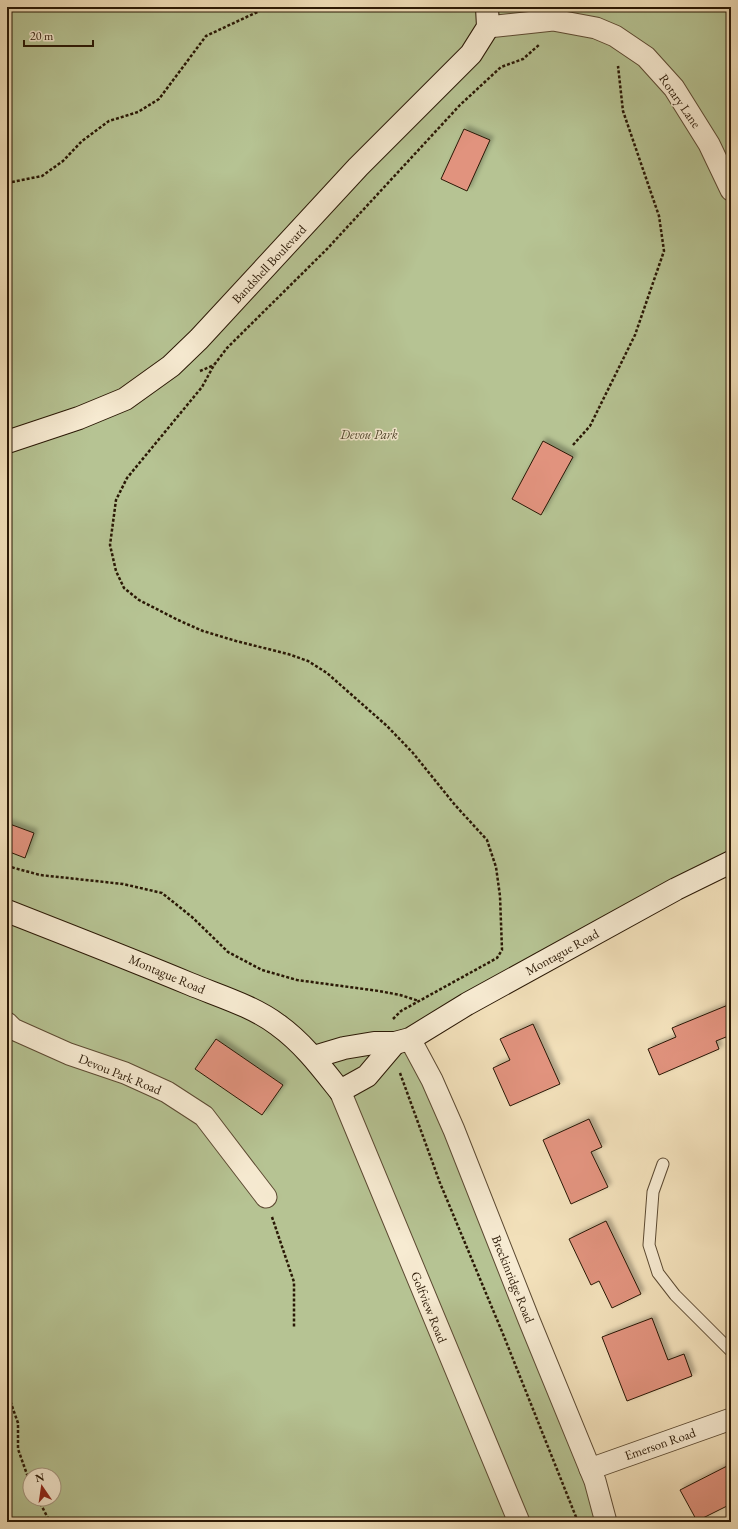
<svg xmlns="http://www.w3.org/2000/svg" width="738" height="1529" viewBox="0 0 738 1529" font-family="'EB Garamond',serif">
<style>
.green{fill:#b6c393;stroke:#706e4c;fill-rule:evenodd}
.building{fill:#e1937e;stroke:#2a1805;filter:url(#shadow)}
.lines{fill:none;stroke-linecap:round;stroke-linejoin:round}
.lane-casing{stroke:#5c4a32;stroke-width:13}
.street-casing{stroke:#5c4a32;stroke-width:23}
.secondary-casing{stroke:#2a1805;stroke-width:24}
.path{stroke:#2a1805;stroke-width:2.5;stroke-dasharray:3 2;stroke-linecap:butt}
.lane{stroke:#f7ebd2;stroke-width:11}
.street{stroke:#f7ebd2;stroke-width:21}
.secondary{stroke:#f7ebd2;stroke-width:22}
.labels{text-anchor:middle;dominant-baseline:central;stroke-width:3;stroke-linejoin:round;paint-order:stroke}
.street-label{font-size:13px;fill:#2a1805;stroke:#f7ebd2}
.park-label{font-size:13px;font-style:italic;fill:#544b30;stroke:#f7ebd2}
</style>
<defs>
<filter id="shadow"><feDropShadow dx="3.5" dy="-3.5" stdDeviation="2" flood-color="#0004"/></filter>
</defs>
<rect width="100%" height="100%" fill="#f2e0ba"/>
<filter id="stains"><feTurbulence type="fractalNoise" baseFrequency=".005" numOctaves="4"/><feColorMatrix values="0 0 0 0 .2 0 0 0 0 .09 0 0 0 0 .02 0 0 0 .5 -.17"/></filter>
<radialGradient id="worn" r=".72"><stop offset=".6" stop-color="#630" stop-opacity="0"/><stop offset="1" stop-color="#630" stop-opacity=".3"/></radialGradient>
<path class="green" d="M7,7H731V862L411,1039L606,1522H7ZM30,1475H54V1499H30Z"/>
<g class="building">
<path d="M464,129L490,140L467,191L441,179Z"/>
<path d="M543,441L573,457L541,515L512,499Z"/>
<path d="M7,823L34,833L25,858L7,851Z"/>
<path d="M728,1005L731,1012V1035L716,1041L719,1049L659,1075L648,1049L676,1037L672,1028Z"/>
<path d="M533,1024L560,1084L510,1106L493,1068L510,1060L500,1039Z"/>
<path d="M216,1039L283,1085L262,1115L195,1069Z"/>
<path d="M589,1119L602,1147L591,1152L608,1187L571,1204L543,1140Z"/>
<path d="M606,1221L641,1294L612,1308L599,1281L591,1285L569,1239Z"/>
<path d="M652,1318L668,1360L684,1354L692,1376L627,1401L602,1337Z"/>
<path d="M731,1464V1514L727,1506L697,1521L680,1490Z"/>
</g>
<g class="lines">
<g class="lane-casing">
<path id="lane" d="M663,1164L653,1192L649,1245L658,1273L675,1295L731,1351"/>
</g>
<g class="street-casing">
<g id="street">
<path d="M488,27L553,20L596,28L615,36L646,57L674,88L709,144L731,190"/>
<path d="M7,1023L13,1029L69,1054L125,1073L167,1092L204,1116L266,1197"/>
<path d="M410,1039L432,1080L454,1130L529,1320L595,1481L606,1522"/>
<path d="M340,1091L519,1522"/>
<path d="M590,1469L731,1419"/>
</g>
</g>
<g class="secondary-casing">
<g id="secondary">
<path d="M7,442L79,418L125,399L171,366L199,339L358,167L471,54L488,27L487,7"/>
<path d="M7,911C68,935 130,959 190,984C219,996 253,1006 278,1025C303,1043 321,1067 340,1091L367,1076L395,1043"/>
<path d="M314,1057L344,1048L374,1043H395L410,1039L467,1004L676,889L731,862"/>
</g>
</g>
<g class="path">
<path d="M7,183L42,176L63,161L82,141L109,121L138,112L159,99L206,36L268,7"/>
<path d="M200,371L214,365"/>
<path d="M573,445L590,426L635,335L664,251L659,216L623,111L618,66"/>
<path d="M7,866L40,875L123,884L162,893L192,917L228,952L262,970L297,980L379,991L400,995L419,1001"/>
<path d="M393,1019L401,1011L497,958L502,950L500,896L496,867L487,840L455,805L413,753L387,726L327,673L308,661L288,654L236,641L203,631L178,620L139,600L124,588L116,571L110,545L116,500L127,478L202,387L214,365L227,348L327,249L460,105L501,67L523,59L540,44"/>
<path d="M400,1073L440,1183L503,1334L578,1522"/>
<path d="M272,1217L294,1282V1327"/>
<path d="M7,1392L18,1423V1449L30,1483"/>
<path d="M38,1499L50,1522"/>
</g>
<use href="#lane" class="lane"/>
<use href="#street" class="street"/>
<use href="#secondary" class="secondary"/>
</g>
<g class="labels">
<g class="street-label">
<text transform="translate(680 101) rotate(55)">Rotary Lane</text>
<text transform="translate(269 264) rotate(-47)">Bandshell Boulevard</text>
<text transform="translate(562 952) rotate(-29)">Montague Road</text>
<text transform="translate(167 974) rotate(23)">Montague Road</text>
<text transform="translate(120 1074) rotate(22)">Devou Park Road</text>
<text transform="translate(513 1279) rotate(68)">Breckinridge Road</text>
<text transform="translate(429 1307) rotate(68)">Golfview Road</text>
<text transform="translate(660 1444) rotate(-19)">Emerson Road</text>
</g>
<g class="park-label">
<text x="369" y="434">Devou Park</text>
</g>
</g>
<rect width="738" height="1529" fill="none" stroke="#f2e0ba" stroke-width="24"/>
<rect x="8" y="8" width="722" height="1513" fill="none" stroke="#2a1805" stroke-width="2"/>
<rect x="12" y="12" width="714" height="1505" fill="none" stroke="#2a1805"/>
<g transform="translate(42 1487) rotate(347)"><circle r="19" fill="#f7ebd2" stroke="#a59780"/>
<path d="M0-3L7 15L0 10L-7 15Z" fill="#8f2418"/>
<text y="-6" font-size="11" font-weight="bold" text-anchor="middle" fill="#2a1805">N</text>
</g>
<path d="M24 40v6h69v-6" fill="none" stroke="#2a1805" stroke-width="2"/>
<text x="30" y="40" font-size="12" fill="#2a1805" stroke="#f7ebd2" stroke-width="3" paint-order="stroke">20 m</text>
<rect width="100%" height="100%" filter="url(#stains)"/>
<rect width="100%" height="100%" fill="url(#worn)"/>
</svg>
